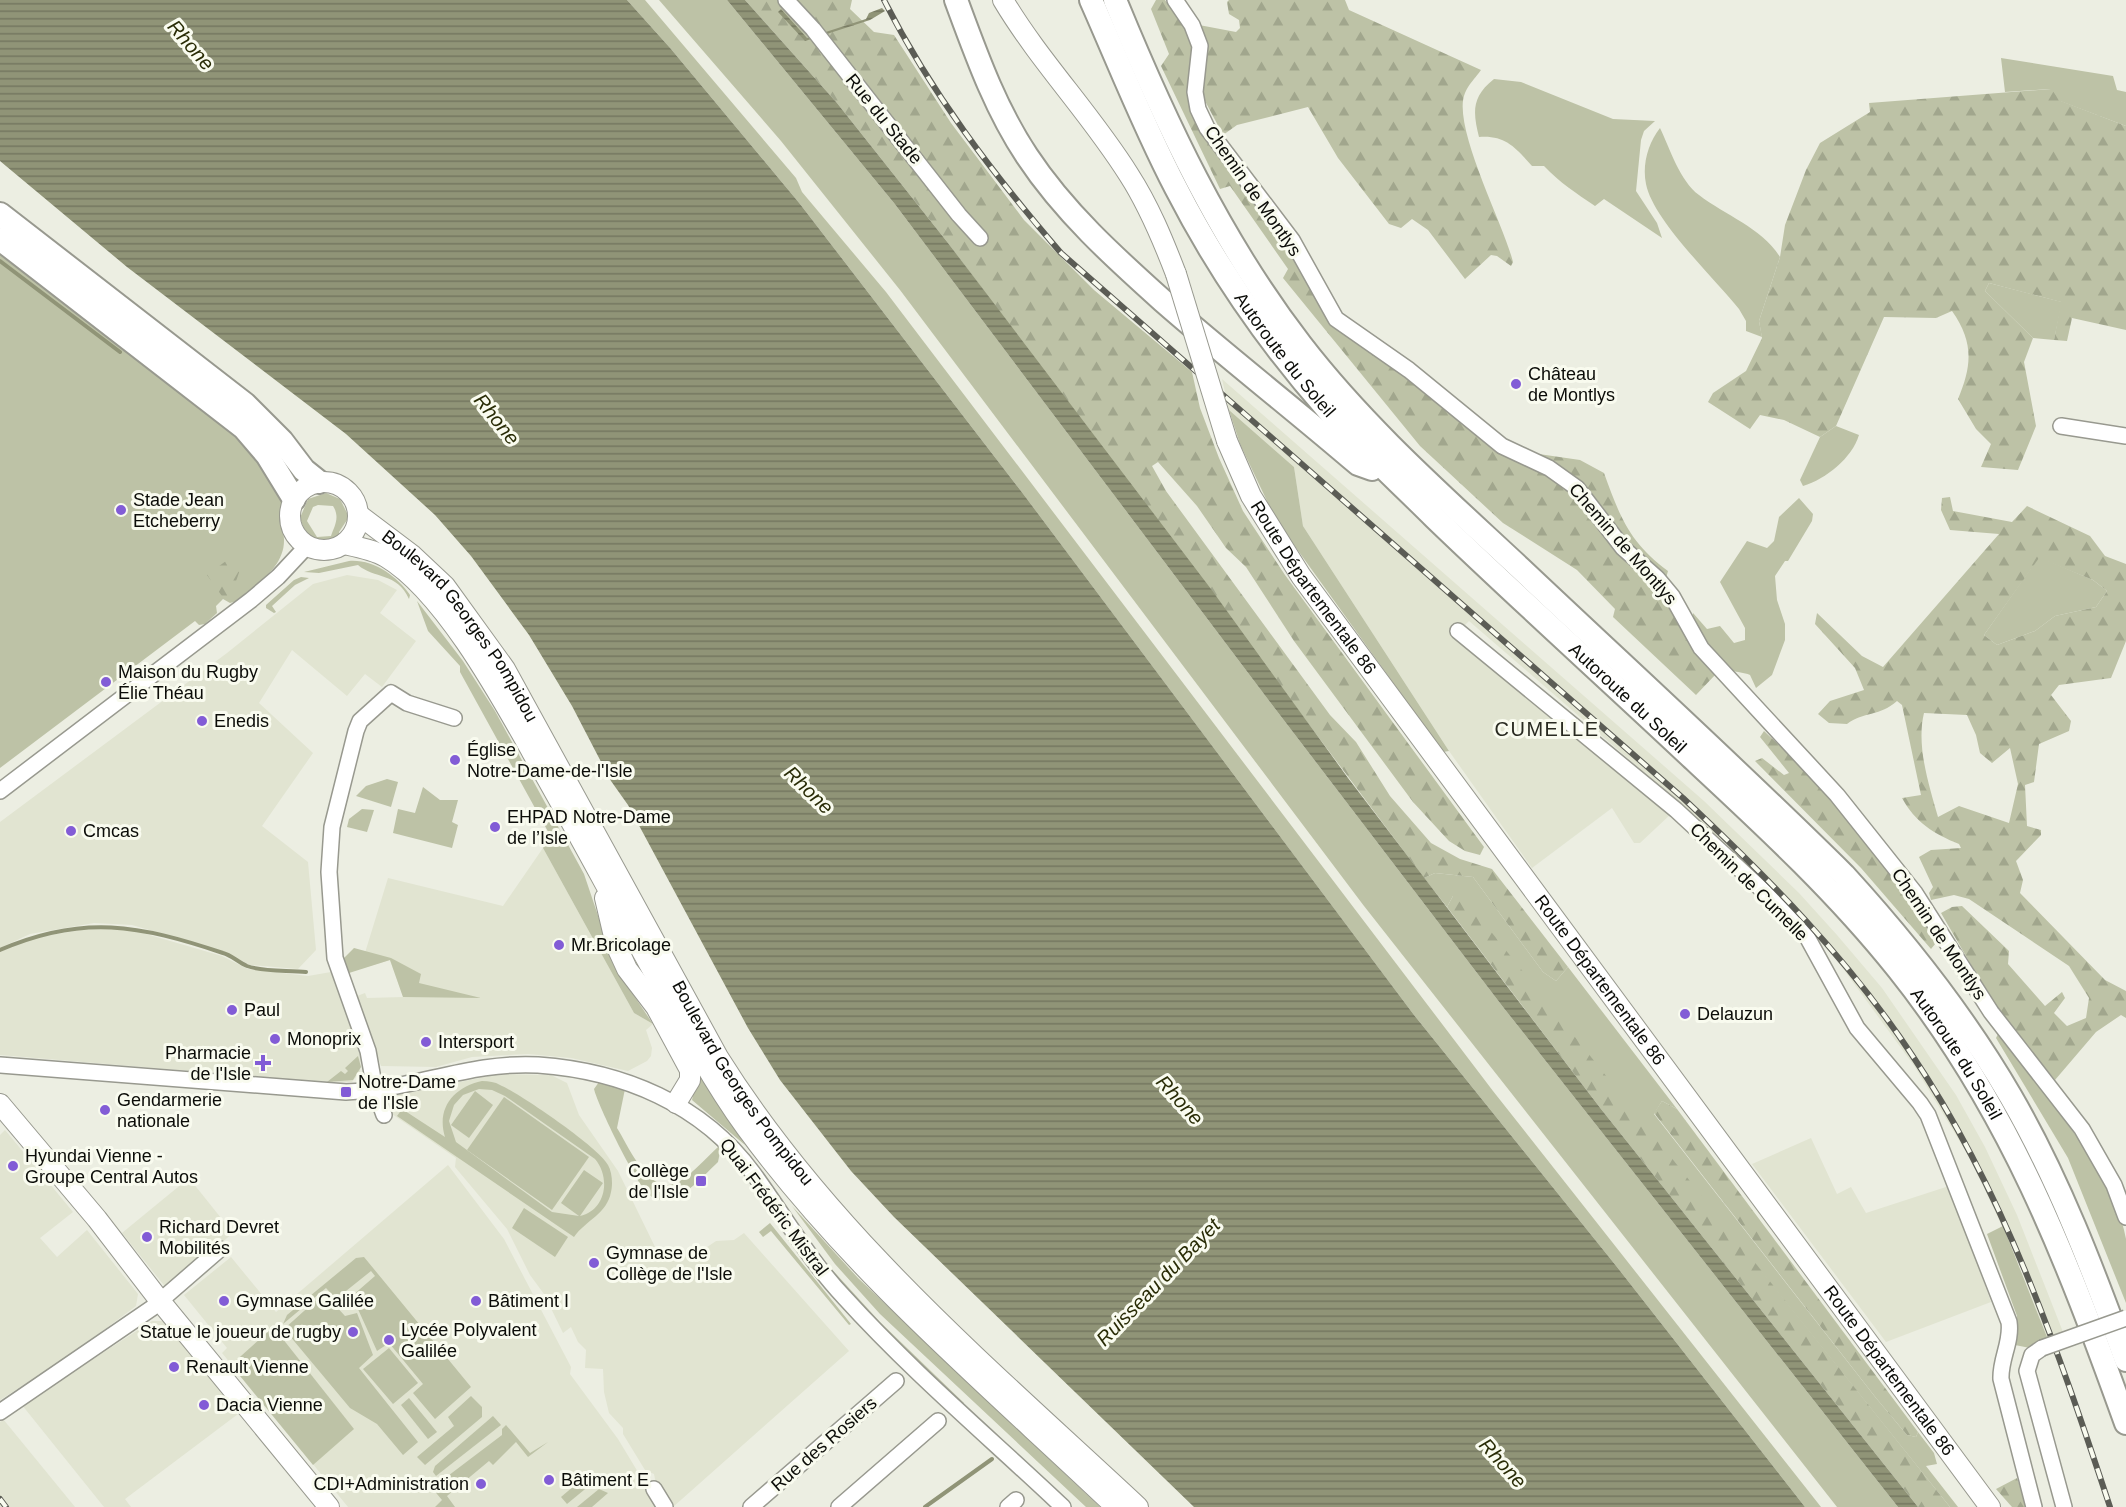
<svg xmlns="http://www.w3.org/2000/svg" width="2126" height="1507" viewBox="0 0 2126 1507" font-family="Helvetica,sans-serif">
<style>
.built{fill:#e1e4d1}
.grass{fill:#bdc2a6;fill-rule:evenodd}
.forest{fill:url(#forest-firs);fill-rule:evenodd}
.water{fill:url(#water-rules)}
.lines{fill:none;stroke-linecap:round;stroke-linejoin:round}
.stream{stroke:#909477;stroke-width:4}
.minor-casing{stroke:#98998f;stroke-width:18}
.major-casing{stroke:#98998f;stroke-width:22}
.highway-casing{stroke:#98998f;stroke-width:26}
.minor{stroke:#fff;stroke-width:15}
.major{stroke:#fff;stroke-width:20}
.highway{stroke:#fff;stroke-width:22}
.rail-casing{stroke:#5b5c55;stroke-width:6}
.rail{stroke:#f9fbef;stroke-width:4;stroke-dasharray:11;stroke-linecap:butt}
.minor-bridge-casing{stroke:#98998f;stroke-width:18;stroke-linecap:butt}
.major-bridge-casing{stroke:#98998f;stroke-width:22;stroke-linecap:butt}
.minor-bridge{stroke:#fff;stroke-width:15}
.major-bridge{stroke:#fff;stroke-width:20}
.poi-dot{fill:#825cd6;stroke:#f9fbef;stroke-width:2}
.labels{text-anchor:middle;dominant-baseline:central;stroke-width:6;stroke-linejoin:round;paint-order:stroke}
.street-label{font-size:18px;fill:#0b0c08;stroke:#f9fbef}
.poi-label{font-size:18px;fill:#0b0c08;stroke:#f9fbef;text-anchor:start}
.water-label{font-size:20px;font-style:italic;fill:#292c06;stroke:#f9fbef}
.neighbourhood-label{font-size:20px;letter-spacing:1.5px;fill:#292a21;stroke:#f9fbef}
</style>
<defs>
<pattern id="forest-firs" width="22" height="20" patternUnits="userSpaceOnUse" patternTransform="scale(1.5)"><rect width="22" height="20" fill="#bdc2a6"/><path d="M5 1l3.5 6h-7zM16 11l3.5 6h-7z" fill="#a1a68d"/></pattern>
<pattern id="water-rules" width="6" height="5" patternUnits="userSpaceOnUse" patternTransform="scale(1.5)"><rect width="6" height="5" fill="#909477"/><path d="M0 2.5h6" fill="none" stroke="#747760"/></pattern>
</defs>
<rect width="100%" height="100%" fill="#eceee2"/>
<g class="built">
<path d="M1222,379L1704,801L1799,893L1837,935L1882,988L1956,1095L1985,1147L2017,1215L2063,1332L2047,1337L2017,1258L1971,1160L1915,1067L1836,959L1772,889L1706,826L1469,621L1456,634L1672,813L1640,843H1634L1612,808L1532,868L1449,751L1303,526L1294,467L1229,410Z"/>
<path d="M347,575L378,580L397,590L380,613L416,641L382,687L365,674L347,696L292,650L259,703L313,753L262,826L308,862L316,950L298,969L250,965L225,952L132,925L94,923L30,934L0,948V822L227,653L313,584Z"/>
<path d="M543,848L634,1013L653,1024L646,1030L652,1048L651,1056L647,1061L628,1071L571,1058L528,1054L472,1057L436,1067L381,1066L357,996L365,993L367,998L403,997L390,960L360,969L388,878L503,906Z"/>
<path d="M94,928L129,929L222,956L248,969L308,976L331,972L361,1054L360,1072L352,1082L334,1083L0,1055V952L32,938Z"/>
<path d="M499,1074L551,1075L567,1083L579,1115L618,1171L657,1251L683,1254L688,1260L716,1241L734,1240L744,1233L849,1351L673,1507H669L656,1484L654,1474L645,1470L623,1434V1428L609,1413L604,1392L603,1369L585,1368L586,1350L578,1342L571,1327L563,1333L544,1294L530,1275L507,1229L455,1167L456,1158L392,1114V1096Z"/>
<path d="M5,1130L73,1212L40,1238L57,1257L87,1230L138,1294L136,1306L69,1356L0,1400V1135Z"/>
<path d="M1811,1138L1837,1194L1851,1187L1866,1213L1949,1186L1991,1302L1886,1342L1752,1164Z"/>
<path d="M448,1165L504,1239L571,1367L570,1374L618,1439L659,1507H348L222,1353L227,1348L184,1295L231,1257L276,1312Z"/>
<path d="M189,1178L233,1233L167,1289L122,1233Z"/>
<path d="M152,1321H166L238,1414L125,1499L131,1507H104L22,1405Z"/>
<path d="M3,1419L75,1507H0V1422Z"/>
</g>
<g class="grass">
<path d="M627,0H645L796,178L802,192L886,292L1493,1091L1821,1507H1805L1617,1267L1414,1015L1024,495L800,204L671,49Z"/>
<path d="M659,0H727L894,203L1270,702L1503,1007L1898,1507H1837L1364,906L900,290L781,141Z"/>
<path d="M2001,58L2113,76L2117,90L2126,92V126L2060,101L2050,89L2005,92Z"/>
<path d="M1494,79L1521,82L1613,119L1655,121L1644,131L1641,140L1636,191L1657,223L1662,238L1604,199L1595,206C1576,193 1560,183 1544,166H1532C1515,147 1505,135 1479,137C1473,113 1471,97 1494,79Z"/>
<path d="M1660,128C1670,149 1680,181 1699,195C1725,215 1762,228 1780,257L1759,321L1762,337L1746,331V321L1739,309C1715,279 1653,220 1646,184C1642,165 1648,143 1660,128Z"/>
<path d="M0,255L196,404L236,427L284,502C279,515 283,525 284,539C285,567 256,585 237,601L230,603L223,599L216,606L217,613L205,624L199,625L195,621L0,768Z"/>
<path d="M1989,283L2062,302L2054,340L2033,338L1985,291Z"/>
<path d="M1229,410L1294,467L1303,526L1449,751L1443,752L1276,520L1240,444Z"/>
<path d="M1836,426L1859,435C1852,458 1826,479 1803,486L1800,480L1820,437Z"/>
<path d="M326,493L340,499L349,517L339,532V537L321,542L306,534L300,518L308,499ZM318,505L333,506C340,517 335,525 331,536L317,537L307,521L313,507Z"/>
<path d="M1799,498L1813,514L1812,521L1788,561H1785L1775,576L1777,600L1785,624V640L1772,675L1756,688L1750,675C1744,672 1737,673 1732,670C1719,664 1691,627 1693,613L1707,629L1720,626L1734,643L1745,640V628L1720,582L1747,541L1767,548L1774,541L1779,517Z"/>
<path d="M2039,557L2093,580L2107,591L2096,607L2055,616L2035,631L1997,645L1984,635Z"/>
<path d="M349,561C373,559 397,576 410,595L409,599C397,572 374,579 358,565L319,573L304,572Z"/>
<path d="M301,577L309,578L295,585L272,606L276,612L274,613L266,608V605L294,580Z"/>
<path d="M417,601L463,661L495,711L584,874L616,969L653,1024L634,1013L543,848L551,837L460,672V666L428,631Z"/>
<path d="M387,779L398,782L391,807L356,796L366,786Z"/>
<path d="M423,787L440,800H458L452,822L458,825L452,848L393,833L398,809L415,813Z"/>
<path d="M362,809L374,810L367,832L347,827L349,819Z"/>
<path d="M1435,873L1473,877L1543,972L1556,981L1568,967L1677,1109L1662,1101L1654,1114L1876,1398L1907,1435L1916,1437L1918,1432L1934,1453L1937,1464L1926,1466L1958,1507H1950L1667,1154L1453,896L1447,907L1424,878Z"/>
<path d="M354,948L391,958L421,974L419,983L481,998L403,997L390,960L349,973L343,959Z"/>
<path d="M1998,1034C2039,1087 2115,1173 2126,1239C2126,1259 2126,1283 2126,1303L2068,1158L1996,1038Z"/>
<path d="M684,1042L723,1112L745,1145L692,1100L695,1087Z"/>
<path d="M358,1056L361,1067L353,1080L327,1082L341,1071L345,1074L348,1071L345,1068Z"/>
<path d="M482,1081C489,1081 495,1082 500,1085C519,1093 601,1149 608,1165C612,1172 613,1184 611,1192C607,1214 586,1220 574,1237L397,1116L402,1109L445,1137C436,1108 454,1087 482,1081ZM479,1089L492,1090L505,1096L595,1159C611,1178 606,1210 580,1216L603,1183L584,1170L561,1203L579,1216L552,1212L456,1142L449,1121L454,1105L463,1095Z"/>
<path d="M599,1082L625,1089L617,1128C629,1147 651,1200 680,1181C694,1172 706,1158 718,1147L686,1117L721,1147L718,1162C705,1174 685,1198 667,1200C661,1200 654,1199 649,1195C637,1185 598,1106 594,1089Z"/>
<path d="M475,1091L493,1105L469,1138L451,1125Z"/>
<path d="M504,1097L589,1157L552,1210L467,1150Z"/>
<path d="M792,1206L858,1278L1100,1507H1086L880,1314L835,1264Z"/>
<path d="M524,1208L568,1237L555,1257L512,1228Z"/>
<path d="M770,1223L851,1324L849,1325L771,1231L763,1237L759,1232Z"/>
<path d="M2003,1226L2047,1337L2030,1348L2015,1345L2017,1316L1987,1234Z"/>
<path d="M816,1252L880,1322L964,1403L963,1405C911,1356 860,1308 816,1252Z"/>
<path d="M364,1257L471,1387L435,1419L413,1393L423,1384L389,1343L377,1351L352,1296L375,1276L371,1271L336,1299L326,1288L283,1324L287,1315L356,1258Z"/>
<path d="M324,1293L345,1316L357,1313L373,1355L359,1368L418,1442L403,1455L377,1424L350,1408L284,1329Z"/>
<path d="M275,1329L354,1429L313,1465L231,1365L270,1330Z"/>
<path d="M389,1348L418,1383L393,1404L363,1369Z"/>
<path d="M471,1396L482,1407V1417L425,1465L417,1457L454,1426L448,1417Z"/>
<path d="M409,1398L437,1432L428,1439L401,1405Z"/>
<path d="M493,1416L501,1425L436,1476L433,1472L435,1466Z"/>
<path d="M506,1425L530,1453L548,1442L528,1457L516,1442L493,1465L489,1461L447,1496L455,1507H435L442,1500L432,1488L502,1435V1429Z"/>
<path d="M588,1474L592,1481L590,1485L567,1504L561,1497Z"/>
<path d="M599,1489L608,1493L592,1507H577Z"/>
</g>
<g class="forest">
<path d="M745,0H852L850,9L874,32L894,35L951,123L1024,220L1094,290L1192,372L1200,408L1219,458L1243,511L1285,575L1484,847L1480,855L1465,851L1449,841L1413,802L1294,641L1246,567L1226,548L1197,506L1158,462L1152,466L1166,491L1330,715L1356,742L1390,796L1431,843L1460,859L1492,869L1568,967L1556,981L1543,972L1473,877L1435,873L1424,878L948,243L837,103Z"/>
<path d="M1156,0H1165L1188,31L1194,52L1188,97L1194,119L1229,171L1289,250L1327,320L1576,494L1621,556L1662,593L1715,675L1696,695L1613,617L1615,609L1577,570L1503,523L1420,446L1283,278L1288,269L1230,186L1220,189L1161,66L1169,54L1151,9Z"/>
<path d="M1229,0H1345L1349,10L1481,70C1476,77 1468,85 1465,93C1451,125 1504,225 1513,262L1511,266L1497,256L1491,255L1465,279L1428,230L1412,219L1401,228L1389,224L1338,158L1308,107L1237,125L1223,135L1204,99L1199,25L1236,32L1240,28L1239,20L1229,14L1227,2Z"/>
<path d="M2051,89L2061,101L2126,126V330L2072,318L2067,341L2054,340L2061,302L1989,283L1985,291L2033,338L2024,362L2036,426L2018,470L1981,467L1991,444L1976,429L1958,399C1972,366 1974,342 1952,311L1936,318L1884,317L1836,426L1820,437L1784,420L1760,415L1750,429L1708,402L1713,393L1746,371L1762,338L1759,321L1780,257L1785,225L1806,170L1820,143L1870,112L1869,103Z"/>
<path d="M1532,453L1580,460L1604,473C1620,517 1629,542 1668,571L1666,578Z"/>
<path d="M1950,497L1953,511L2012,522L2027,506L2090,536L2105,556L2126,564V641L2111,678L2059,685L2051,695L2071,721L2069,731L2039,744L2034,782L2025,785L2027,826L2041,830V835L2016,861L2023,880L2020,893L2105,980L2126,991V1018L2121,1015L2096,1032L2055,1080L1995,1006L1941,913L1952,907L1962,906L2009,951L2008,964L2045,1006L2062,992L2065,998L2054,1013L2067,1026L2086,1018L2089,998L2069,966L1969,899L1954,895L1931,900L1929,893L1933,887L1919,857L1931,850L1961,848L1959,844C1934,834 1915,822 1902,798L1921,795L1902,705L1897,701C1879,717 1864,711 1847,724L1829,723L1818,714L1830,701L1864,690L1855,668L1815,624L1817,613L1862,656L1883,667L1999,534L1950,530L1941,510L1942,498ZM2039,558L2093,580L2107,591L2096,607L2055,616L2035,631L1997,645L1984,635ZM1924,713L1967,715L1976,735L1980,753L1992,763L2010,748L2018,784L2009,823L1959,806L1938,817C1929,785 1916,746 1924,713Z"/>
<path d="M230,558L242,564L235,584L237,588L224,599L207,575Z"/>
<path d="M1764,731L1834,797L1940,938L1931,949L1861,868L1755,761L1762,758L1784,775L1789,773L1760,737Z"/>
<path d="M1461,894L1950,1507H1918L1601,1109L1447,907L1453,896Z"/>
<path d="M1662,1101L1677,1109L1918,1432L1916,1437L1907,1435L1876,1398L1654,1113Z"/>
<path d="M2017,1478L2027,1507H2012L1996,1489Z"/>
</g>
<g class="water">
<path d="M0,0H627L671,49L800,204L1024,495L1414,1015L1617,1267L1805,1507H1194L894,1217L851,1171L780,1080L748,1028L628,805L611,781L572,706L529,635L471,556L435,515L346,434L127,267L0,161Z"/>
<path d="M727,0H745L837,103L948,243L1211,589L1348,778L1601,1109L1918,1507H1898L1503,1007L1270,702L894,203Z"/>
<path d="M882,8L885,11L870,20L805,41L778,12L781,9L807,38L866,19L869,13Z"/>
</g>
<g class="lines">
<g class="stream">
<path d="M0,261L120,352"/>
<path d="M0,950C83,914 139,925 223,953C231,955 238,962 247,966C263,972 288,970 306,972"/>
<path d="M925,1507L992,1459"/>
</g>
<g class="minor-casing">
<g id="minor">
<path d="M786,0L813,29L959,215L980,238"/>
<path d="M1175,0L1192,25L1200,46L1195,92L1198,109L1207,128L1292,240L1336,319L1409,370L1502,446L1549,468L1577,488L1623,548L1657,578L1672,596L1701,648L1837,795L1915,893L1991,1012L2082,1129L2114,1185L2126,1217"/>
<path d="M2061,426L2126,436"/>
<path d="M1458,631L1676,810L1772,899L1806,935L1857,1028L1920,1103L1928,1115L2009,1322C2012,1342 2000,1359 2001,1379L2034,1507"/>
<path d="M0,791L251,600L278,577L307,546"/>
<path d="M0,1065L346,1092C411,1090 472,1061 538,1065C623,1071 702,1104 753,1173C783,1214 809,1260 844,1297C912,1372 990,1438 1063,1507"/>
<path d="M384,1115L375,1090L368,1051L335,958L329,872L332,827L356,731L360,721L391,693L407,703L454,718"/>
<path d="M2042,1348L2032,1355L2027,1371L2064,1507"/>
<path d="M0,1412L152,1308L220,1249"/>
<path d="M654,1489L665,1507"/>
<path d="M751,1507L896,1381"/>
<path d="M839,1507L938,1421"/>
<path d="M1008,1507L1016,1500"/>
</g>
</g>
<g class="major-casing">
<g id="major">
<path d="M1003,0C1040,62 1091,114 1129,175C1149,206 1163,240 1176,274"/>
<path id="s1" d="M1227,441L1251,496L1301,576L1990,1507"/>
<circle cx="324" cy="516" r="34"/>
<path id="s2" d="M359,515L412,555L445,586L505,669L718,1057C828,1233 988,1367 1138,1507"/>
<path d="M344,544C358,547 374,550 386,557C443,591 500,695 532,752C575,827 615,903 657,978C685,1030 713,1082 747,1129C852,1272 989,1386 1116,1507"/>
<path d="M605,898L616,945L627,969L656,1007L690,1070V1080L676,1103"/>
<path d="M0,1104L97,1219L160,1301L329,1507"/>
</g>
</g>
<g class="highway-casing">
<g id="highway">
<path d="M956,0C976,54 995,108 1027,156C1064,212 1114,257 1163,301C1227,357 1294,409 1358,464L1372,469"/>
<path id="s3" d="M1091,0C1119,63 1144,127 1176,188C1217,268 1269,343 1328,410C1361,448 1399,482 1435,518C1519,599 1606,677 1691,757C1763,824 1836,891 1898,969C2010,1109 2066,1257 2126,1423"/>
<path d="M1115,0C1165,122 1220,240 1301,345C1365,428 1444,497 1520,568C1628,670 1738,770 1844,875C1907,944 1964,1016 2011,1097C2059,1180 2093,1270 2126,1360"/>
<path d="M0,214L245,404L282,441L304,470L319,482"/>
<path d="M0,239L244,428L267,455L294,499"/>
</g>
</g>
<use href="#minor" class="minor"/>
<use href="#major" class="major"/>
<use href="#highway" class="highway"/>
<g class="rail-casing">
<g id="rail">
<path d="M884,0C931,93 993,174 1061,253L1683,798C1767,877 1848,958 1912,1055C2005,1193 2058,1350 2110,1507"/>
<path d="M0,1499L6,1507"/>
</g>
</g>
<use href="#rail" class="rail"/>
<g class="minor-bridge-casing">
<path id="minor-bridge" d="M2042,1348L2126,1318"/>
</g>
<g class="major-bridge-casing">
<path id="major-bridge" d="M1176,274L1227,441"/>
</g>
<use href="#minor-bridge" class="minor-bridge"/>
<use href="#major-bridge" class="major-bridge"/>
</g>
<g class="poi-dot">
<circle cx="1516" cy="384" r="6"/>
<circle cx="121" cy="510" r="6"/>
<circle cx="106" cy="682" r="6"/>
<circle cx="202" cy="721" r="6"/>
<circle cx="455" cy="760" r="6"/>
<circle cx="495" cy="827" r="6"/>
<circle cx="71" cy="831" r="6"/>
<circle cx="559" cy="945" r="6"/>
<circle cx="232" cy="1010" r="6"/>
<circle cx="1685" cy="1014" r="6"/>
<circle cx="275" cy="1039" r="6"/>
<circle cx="426" cy="1042" r="6"/>
<path d="M260 1054h6v6h6v6h-6v6h-6v-6h-6v-6h6z"/>
<rect x="340" y="1086" width="12" height="12" rx="3"/>
<circle cx="105" cy="1110" r="6"/>
<circle cx="13" cy="1166" r="6"/>
<rect x="695" y="1175" width="12" height="12" rx="3"/>
<circle cx="147" cy="1237" r="6"/>
<circle cx="594" cy="1263" r="6"/>
<circle cx="224" cy="1301" r="6"/>
<circle cx="476" cy="1301" r="6"/>
<circle cx="353" cy="1332" r="6"/>
<circle cx="389" cy="1340" r="6"/>
<circle cx="174" cy="1367" r="6"/>
<circle cx="204" cy="1405" r="6"/>
<circle cx="549" cy="1480" r="6"/>
<circle cx="481" cy="1484" r="6"/>
</g>
<g class="labels">
<g class="street-label">
<text transform="translate(884 119) rotate(51)">Rue du Stade</text>
<text transform="translate(1253 191) rotate(55)">Chemin de Montlys</text>
<text stroke="none"><textPath href="#s3" startOffset="406">Autoroute du Soleil</textPath></text>
<text transform="translate(1623 544) rotate(49)">Chemin de Montlys</text>
<text stroke="none"><textPath href="#s1" startOffset="171">Route Départementale 86</textPath></text>
<text stroke="none"><textPath href="#s2" startOffset="152">Boulevard Georges Pompidou</textPath></text>
<text stroke="none"><textPath href="#s3" startOffset="892">Autoroute du Soleil</textPath></text>
<text transform="translate(1749 882) rotate(45)">Chemin de Cumelle</text>
<text transform="translate(1939 934) rotate(56)">Chemin de Montlys</text>
<text stroke="none"><textPath href="#s1" startOffset="657">Route Départementale 86</textPath></text>
<text stroke="none"><textPath href="#s3" startOffset="1378">Autoroute du Soleil</textPath></text>
<text stroke="none"><textPath href="#s2" startOffset="692">Boulevard Georges Pompidou</textPath></text>
<text transform="translate(774 1207) rotate(53)">Quai Frédéric Mistral</text>
<text stroke="none"><textPath href="#s1" startOffset="1143">Route Départementale 86</textPath></text>
<text transform="translate(824 1444) rotate(-41)">Rue des Rosiers</text>
</g>
<g class="poi-label">
<text x="1528" y="374">Château<tspan x="1528" dy="21">de Montlys</tspan></text>
<text x="133" y="500">Stade Jean<tspan x="133" dy="21">Etcheberry</tspan></text>
<text x="118" y="672">Maison du Rugby<tspan x="118" dy="21">Élie Théau</tspan></text>
<text x="214" y="721">Enedis</text>
<text x="467" y="750">Église<tspan x="467" dy="21">Notre-Dame-de-l'Isle</tspan></text>
<text x="507" y="817">EHPAD Notre-Dame<tspan x="507" dy="21">de l’Isle</tspan></text>
<text x="83" y="831">Cmcas</text>
<text x="571" y="945">Mr.Bricolage</text>
<text x="244" y="1010">Paul</text>
<text x="1697" y="1014">Delauzun</text>
<text x="287" y="1039">Monoprix</text>
<text x="438" y="1042">Intersport</text>
<text x="251" y="1053" text-anchor="end">Pharmacie<tspan x="251" dy="21">de l'Isle</tspan></text>
<text x="358" y="1082">Notre-Dame<tspan x="358" dy="21">de l'Isle</tspan></text>
<text x="117" y="1100">Gendarmerie<tspan x="117" dy="21">nationale</tspan></text>
<text x="25" y="1156">Hyundai Vienne -<tspan x="25" dy="21">Groupe Central Autos</tspan></text>
<text x="689" y="1171" text-anchor="end">Collège<tspan x="689" dy="21">de l'Isle</tspan></text>
<text x="159" y="1227">Richard Devret<tspan x="159" dy="21">Mobilités</tspan></text>
<text x="606" y="1253">Gymnase de<tspan x="606" dy="21">Collège de l'Isle</tspan></text>
<text x="236" y="1301">Gymnase Galilée</text>
<text x="488" y="1301">Bâtiment I</text>
<text x="401" y="1330">Lycée Polyvalent<tspan x="401" dy="21">Galilée</tspan></text>
<text x="341" y="1332" text-anchor="end">Statue le joueur de rugby</text>
<text x="186" y="1367">Renault Vienne</text>
<text x="216" y="1405">Dacia Vienne</text>
<text x="561" y="1480">Bâtiment E</text>
<text x="469" y="1484" text-anchor="end">CDI+Administration</text>
</g>
<g class="water-label">
<text transform="translate(191 45) rotate(49)">Rhone</text>
<text transform="translate(497 419) rotate(51)">Rhone</text>
<text transform="translate(809 790) rotate(44)">Rhone</text>
<text transform="translate(1180 1100) rotate(48)">Rhone</text>
<text transform="translate(1158 1282) rotate(-46)">Ruisseau du Bayet</text>
<text transform="translate(1503 1463) rotate(48)">Rhone</text>
</g>
<g class="neighbourhood-label">
<text x="1547" y="729">CUMELLE</text>
</g>
</g>
</svg>
